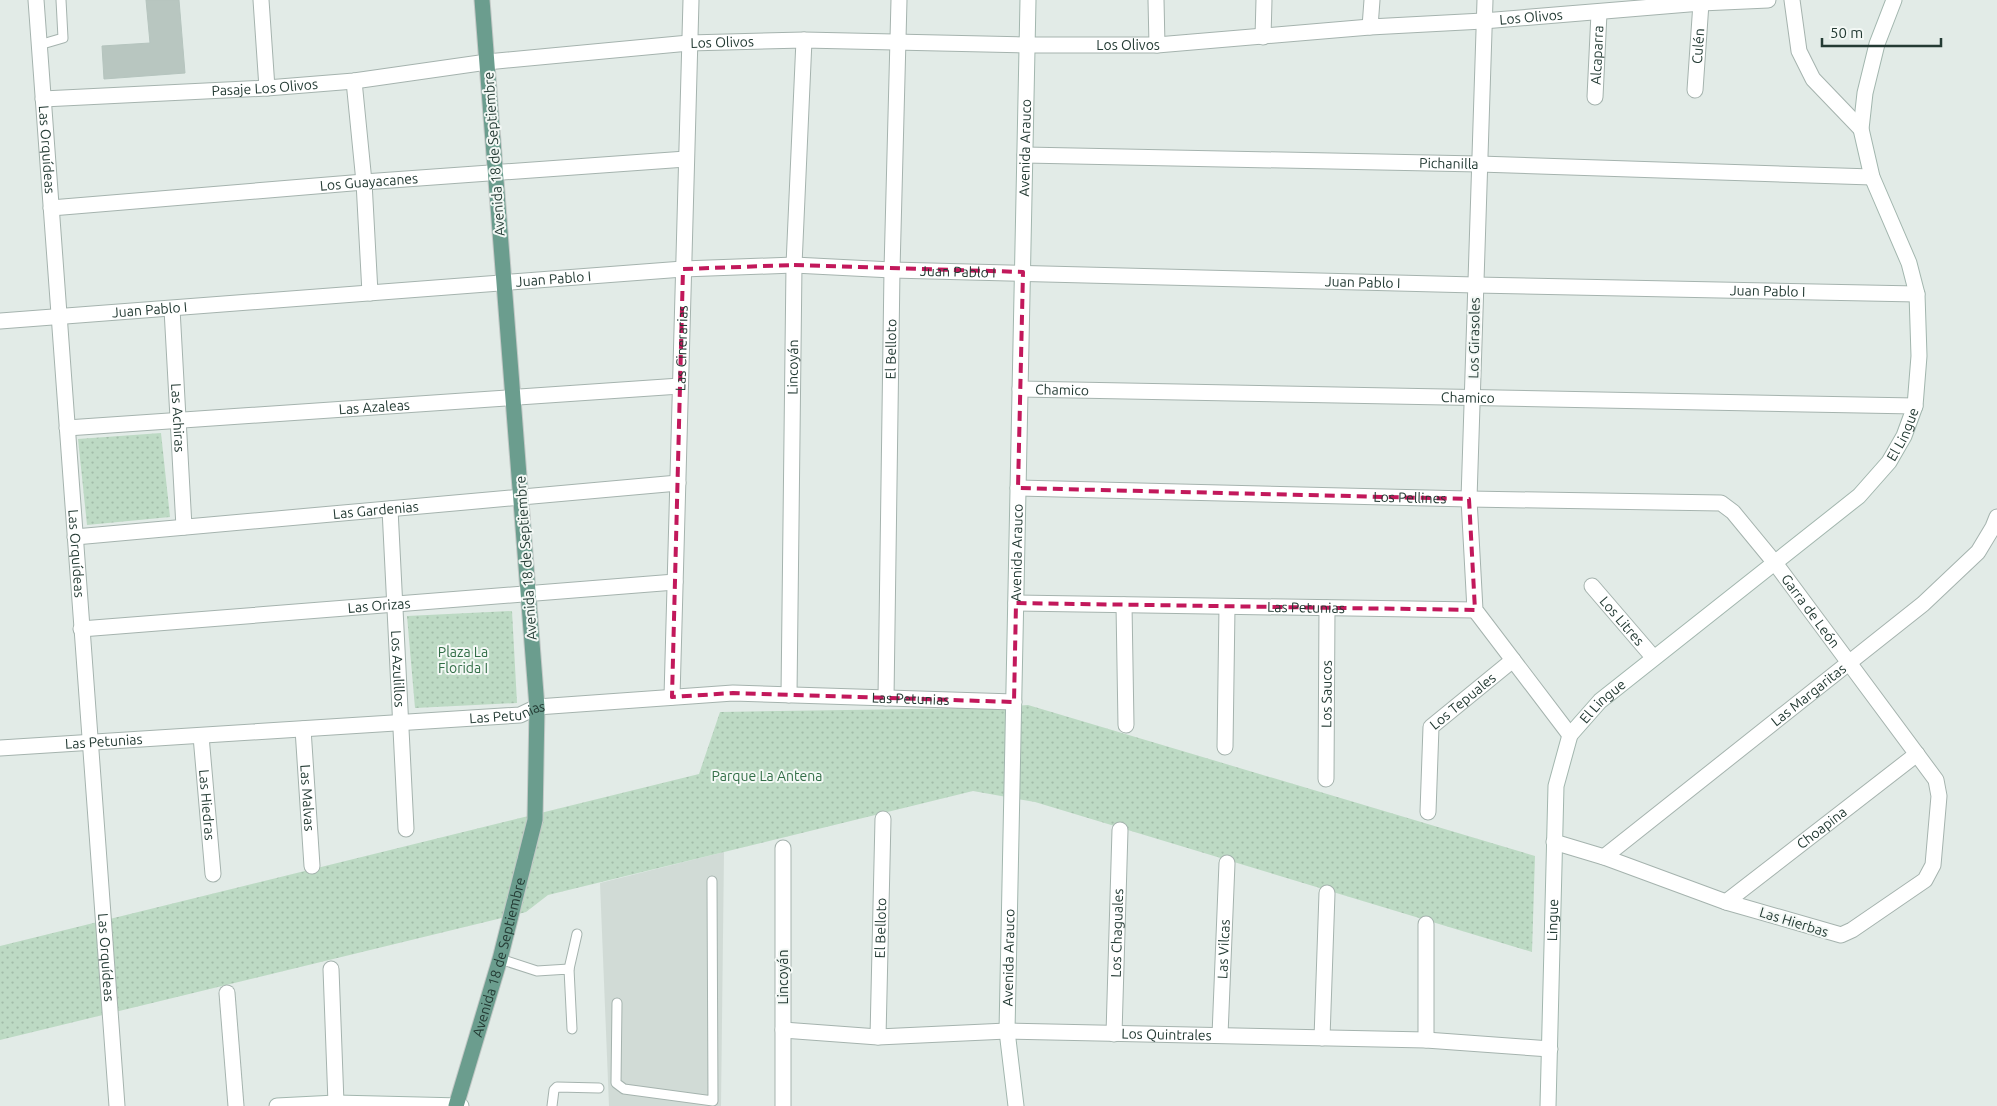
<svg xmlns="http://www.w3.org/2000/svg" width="1997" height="1106" viewBox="0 0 1997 1106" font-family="Ubuntu,sans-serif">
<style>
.built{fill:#d1dbd6}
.park{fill:url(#park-dots)}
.building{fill:#b8c6c0;stroke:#b5c4be}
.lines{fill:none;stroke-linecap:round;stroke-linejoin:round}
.lane-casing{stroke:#a5b3ae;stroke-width:11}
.street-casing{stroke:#a5b3ae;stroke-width:17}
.secondary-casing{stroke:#a2b6ae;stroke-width:17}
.primary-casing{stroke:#c2c8c6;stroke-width:17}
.lane{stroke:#fff;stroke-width:9}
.street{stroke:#fff;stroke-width:15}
.secondary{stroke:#fff;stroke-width:15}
.primary{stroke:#6b9d8e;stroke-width:15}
.marked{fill:none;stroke:#c2185b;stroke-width:4;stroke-dasharray:10 6;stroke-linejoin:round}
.labels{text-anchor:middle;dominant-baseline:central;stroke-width:4;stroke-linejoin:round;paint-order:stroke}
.street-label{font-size:14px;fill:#243b34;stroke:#f3f8f5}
.park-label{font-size:14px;fill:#326e47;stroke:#f3f8f5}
</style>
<defs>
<pattern id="park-dots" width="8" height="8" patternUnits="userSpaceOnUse" patternTransform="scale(1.25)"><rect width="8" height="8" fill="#bddac4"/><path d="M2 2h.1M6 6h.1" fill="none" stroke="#a2bca9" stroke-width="1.8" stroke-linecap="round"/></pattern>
</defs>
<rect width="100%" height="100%" fill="#e2ebe7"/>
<path class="built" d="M724,852L721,1106H609L600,883Z"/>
<g class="park">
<path d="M161,433L170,517L87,525L78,439Z"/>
<path d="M512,611L517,703L415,708L407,616Z"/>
<path d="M1028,705L1535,856L1532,952L1035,802L973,791L548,895L526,912L0,1040V946L699,774L720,712L979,708Z"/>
</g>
<path class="building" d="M146,0H179L185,73L104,79L102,46L150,43Z"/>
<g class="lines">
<g class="lane-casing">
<g id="lane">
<path d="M39,45L63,38L61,0"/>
<path d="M500,959L537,971L569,969L572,1029"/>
<path d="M569,969L577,934"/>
<path d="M617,1003L616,1083L624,1089L713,1101L712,881"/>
<path d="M552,1106L554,1090L557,1087L599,1088"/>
</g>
</g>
<g class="street-casing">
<g id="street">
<path id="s1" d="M36,0L117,1106"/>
<path d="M261,0L267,88"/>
<path d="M1156,0L1157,45"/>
<path d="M1485,0L1469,499L1475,610L1570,735"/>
<path d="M1792,0L1799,51L1813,79L1861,129"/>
<path d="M1370,27L1372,0"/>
<path d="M1263,37L1264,0"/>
<path d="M354,81L364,182L370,293"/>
<path id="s2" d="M1695,90L1701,3"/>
<path id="s3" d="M1595,97L1599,13"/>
<path id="s4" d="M43,99L267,88L354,81L487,62L689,43L804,40L1027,45H1157L1370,27L1483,21L1701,3L1768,0"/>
<path id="s5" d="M1025,155L1479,164L1872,177"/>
<path id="s6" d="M51,208L364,182L686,159"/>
<path id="s7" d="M172,309L184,527"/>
<path id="s8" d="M0,321L683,269L794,265L892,270L1475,285L1917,294"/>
<path id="s9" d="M1020,389L1915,406"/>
<path id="s10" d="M67,428L680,386"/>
<path id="s11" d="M1018,488L1469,499L1721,503L1733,512L1775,563L1936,780L1939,796L1933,865L1925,880L1852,930L1841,935L1726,902L1604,857L1554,842"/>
<path id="s12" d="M390,509L406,829"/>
<path id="s13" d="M75,537L678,483"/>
<path id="s14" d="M1592,586L1653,657"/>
<path id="s15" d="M1016,603L1475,610"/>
<path d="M1124,605L1126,725"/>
<path id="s16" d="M81,629L675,582"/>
<path id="s17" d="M789,695L794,265L804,40"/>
<path id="s18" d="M672,697L691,0"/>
<path id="s19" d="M886,698L892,270L899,0"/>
<path id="s20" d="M303,729L312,866"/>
<path id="s21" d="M201,736L213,874"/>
<path d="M1225,747L1227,607"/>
<path id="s22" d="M0,748L520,715L537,707L733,693L1014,702"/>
<path id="s23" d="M1326,779L1327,608"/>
<path id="s24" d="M1428,812L1431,727L1513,660"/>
<path id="s25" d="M1604,857L1923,604L1978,552L1993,527L1997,517"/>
<path id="s26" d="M1726,902L1917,754"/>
<path d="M1426,924V1040"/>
<path d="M331,969L336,1103"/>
<path d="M227,993L236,1106"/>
<path id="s27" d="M783,1030L878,1037L1007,1031L1426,1040L1550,1049"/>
<path id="s28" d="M1114,1034L1120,830"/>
<path id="s29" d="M1220,1035L1227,863"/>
<path id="s30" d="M878,1037L883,819"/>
<path d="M1322,1038L1327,893"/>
<path d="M783,1106V848"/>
</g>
</g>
<g class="secondary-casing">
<g id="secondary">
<path d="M277,1106L336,1103L461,1106"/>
<path id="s31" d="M1016,1106L1007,1031L1028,0"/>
<path id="s32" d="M1548,1106L1556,786L1570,735L1600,701L1859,496L1889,462L1904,436L1915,406L1919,356L1917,294L1909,263L1872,177L1861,129L1865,93L1877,44L1894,0"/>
</g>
</g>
<g class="primary-casing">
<g id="primary">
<path id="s33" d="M456,1106L500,959L535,820L537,707L482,0"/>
</g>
</g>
<use href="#lane" class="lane"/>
<use href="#street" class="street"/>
<use href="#secondary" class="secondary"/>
<use href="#primary" class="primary"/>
</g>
<path class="marked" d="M794,265L1023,272L1018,488L1469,499L1475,610L1016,603L1014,702L733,693L672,697L683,269Z"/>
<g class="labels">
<g class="street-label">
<text stroke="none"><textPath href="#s4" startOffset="1492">Los Olivos</textPath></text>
<text stroke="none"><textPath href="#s4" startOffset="682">Los Olivos</textPath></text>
<text stroke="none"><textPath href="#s4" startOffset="1088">Los Olivos</textPath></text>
<text stroke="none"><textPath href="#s2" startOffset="44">Culén</textPath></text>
<text stroke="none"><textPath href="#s3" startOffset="42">Alcaparra</textPath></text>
<text stroke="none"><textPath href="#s4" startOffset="222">Pasaje Los Olivos</textPath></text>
<text stroke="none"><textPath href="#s31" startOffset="959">Avenida Arauco</textPath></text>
<text stroke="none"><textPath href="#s1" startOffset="150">Las Orquídeas</textPath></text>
<text transform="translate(494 154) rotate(-94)">Avenida 18 de Septiembre</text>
<text stroke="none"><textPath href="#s5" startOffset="424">Pichanilla</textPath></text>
<text stroke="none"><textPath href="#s6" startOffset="319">Los Guayacanes</textPath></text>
<text stroke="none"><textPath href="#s8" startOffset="960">Juan Pablo I</textPath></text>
<text stroke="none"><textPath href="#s8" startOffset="555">Juan Pablo I</textPath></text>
<text stroke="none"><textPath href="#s8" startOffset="1365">Juan Pablo I</textPath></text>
<text stroke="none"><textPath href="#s8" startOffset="1770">Juan Pablo I</textPath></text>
<text stroke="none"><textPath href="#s8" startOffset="150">Juan Pablo I</textPath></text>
<text transform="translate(1474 338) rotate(-89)">Los Girasoles</text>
<text stroke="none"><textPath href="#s18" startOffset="349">Las Cinerarias</textPath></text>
<text stroke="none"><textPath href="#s19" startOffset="349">El Belloto</textPath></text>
<text stroke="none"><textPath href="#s17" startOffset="328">Lincoyán</textPath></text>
<text stroke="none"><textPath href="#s9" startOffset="42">Chamico</textPath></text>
<text stroke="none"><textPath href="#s9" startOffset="448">Chamico</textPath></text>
<text stroke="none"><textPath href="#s10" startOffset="308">Las Azaleas</textPath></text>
<text stroke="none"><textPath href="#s7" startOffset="109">Las Achiras</textPath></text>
<text stroke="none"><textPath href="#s32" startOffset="825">El Lingue</textPath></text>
<text stroke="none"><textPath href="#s11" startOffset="392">Los Pellines</textPath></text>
<text stroke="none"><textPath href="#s13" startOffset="302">Las Gardenias</textPath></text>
<text stroke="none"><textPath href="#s1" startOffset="555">Las Orquídeas</textPath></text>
<text stroke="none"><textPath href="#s31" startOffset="554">Avenida Arauco</textPath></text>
<text transform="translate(526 558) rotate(-94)">Avenida 18 de Septiembre</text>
<text stroke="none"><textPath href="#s16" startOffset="299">Las Orizas</textPath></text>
<text stroke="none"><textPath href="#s15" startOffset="290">Las Petunias</textPath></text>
<text stroke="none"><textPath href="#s11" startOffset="844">Garra de León</textPath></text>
<text stroke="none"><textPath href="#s14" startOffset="46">Los Litres</textPath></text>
<text stroke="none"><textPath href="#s12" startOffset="160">Los Azulillos</textPath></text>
<text stroke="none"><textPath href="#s23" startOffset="85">Los Saucos</textPath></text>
<text stroke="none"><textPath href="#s25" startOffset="261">Las Margaritas</textPath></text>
<text stroke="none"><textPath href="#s22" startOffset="914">Las Petunias</textPath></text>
<text stroke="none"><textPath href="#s24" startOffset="126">Los Tepuales</textPath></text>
<text stroke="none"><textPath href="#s32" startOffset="420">El Lingue</textPath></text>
<text stroke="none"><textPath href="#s22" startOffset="509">Las Petunias</textPath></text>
<text stroke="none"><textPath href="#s22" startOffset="104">Las Petunias</textPath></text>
<text stroke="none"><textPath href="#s20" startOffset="69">Las Malvas</textPath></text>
<text stroke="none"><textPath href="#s21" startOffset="69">Las Hiedras</textPath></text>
<text stroke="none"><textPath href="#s26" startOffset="121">Choapina</textPath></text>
<text stroke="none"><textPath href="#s32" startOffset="186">Lingue</textPath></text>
<text transform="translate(1794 922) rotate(17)">Las Hierbas</text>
<text stroke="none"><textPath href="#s30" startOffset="109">El Belloto</textPath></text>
<text stroke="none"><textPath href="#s28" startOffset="101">Los Chaguales</textPath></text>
<text stroke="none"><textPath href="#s29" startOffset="86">Las Vilcas</textPath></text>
<text stroke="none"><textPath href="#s1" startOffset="960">Las Orquídeas</textPath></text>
<text stroke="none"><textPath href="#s33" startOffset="155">Avenida 18 de Septiembre</textPath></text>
<text stroke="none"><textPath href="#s31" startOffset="149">Avenida Arauco</textPath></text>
<text transform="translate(783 977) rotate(-90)">Lincoyán</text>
<text stroke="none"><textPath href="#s27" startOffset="384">Los Quintrales</textPath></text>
</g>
<g class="park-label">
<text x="463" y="652">Plaza La<tspan x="463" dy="16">Florida I</tspan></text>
<text x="767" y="776">Parque La Antena</text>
</g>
</g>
<path d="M1822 38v8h119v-8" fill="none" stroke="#243b34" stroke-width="2.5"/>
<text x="1830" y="38" font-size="15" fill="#243b34" stroke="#f3f8f5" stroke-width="4" paint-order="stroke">50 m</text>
</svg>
